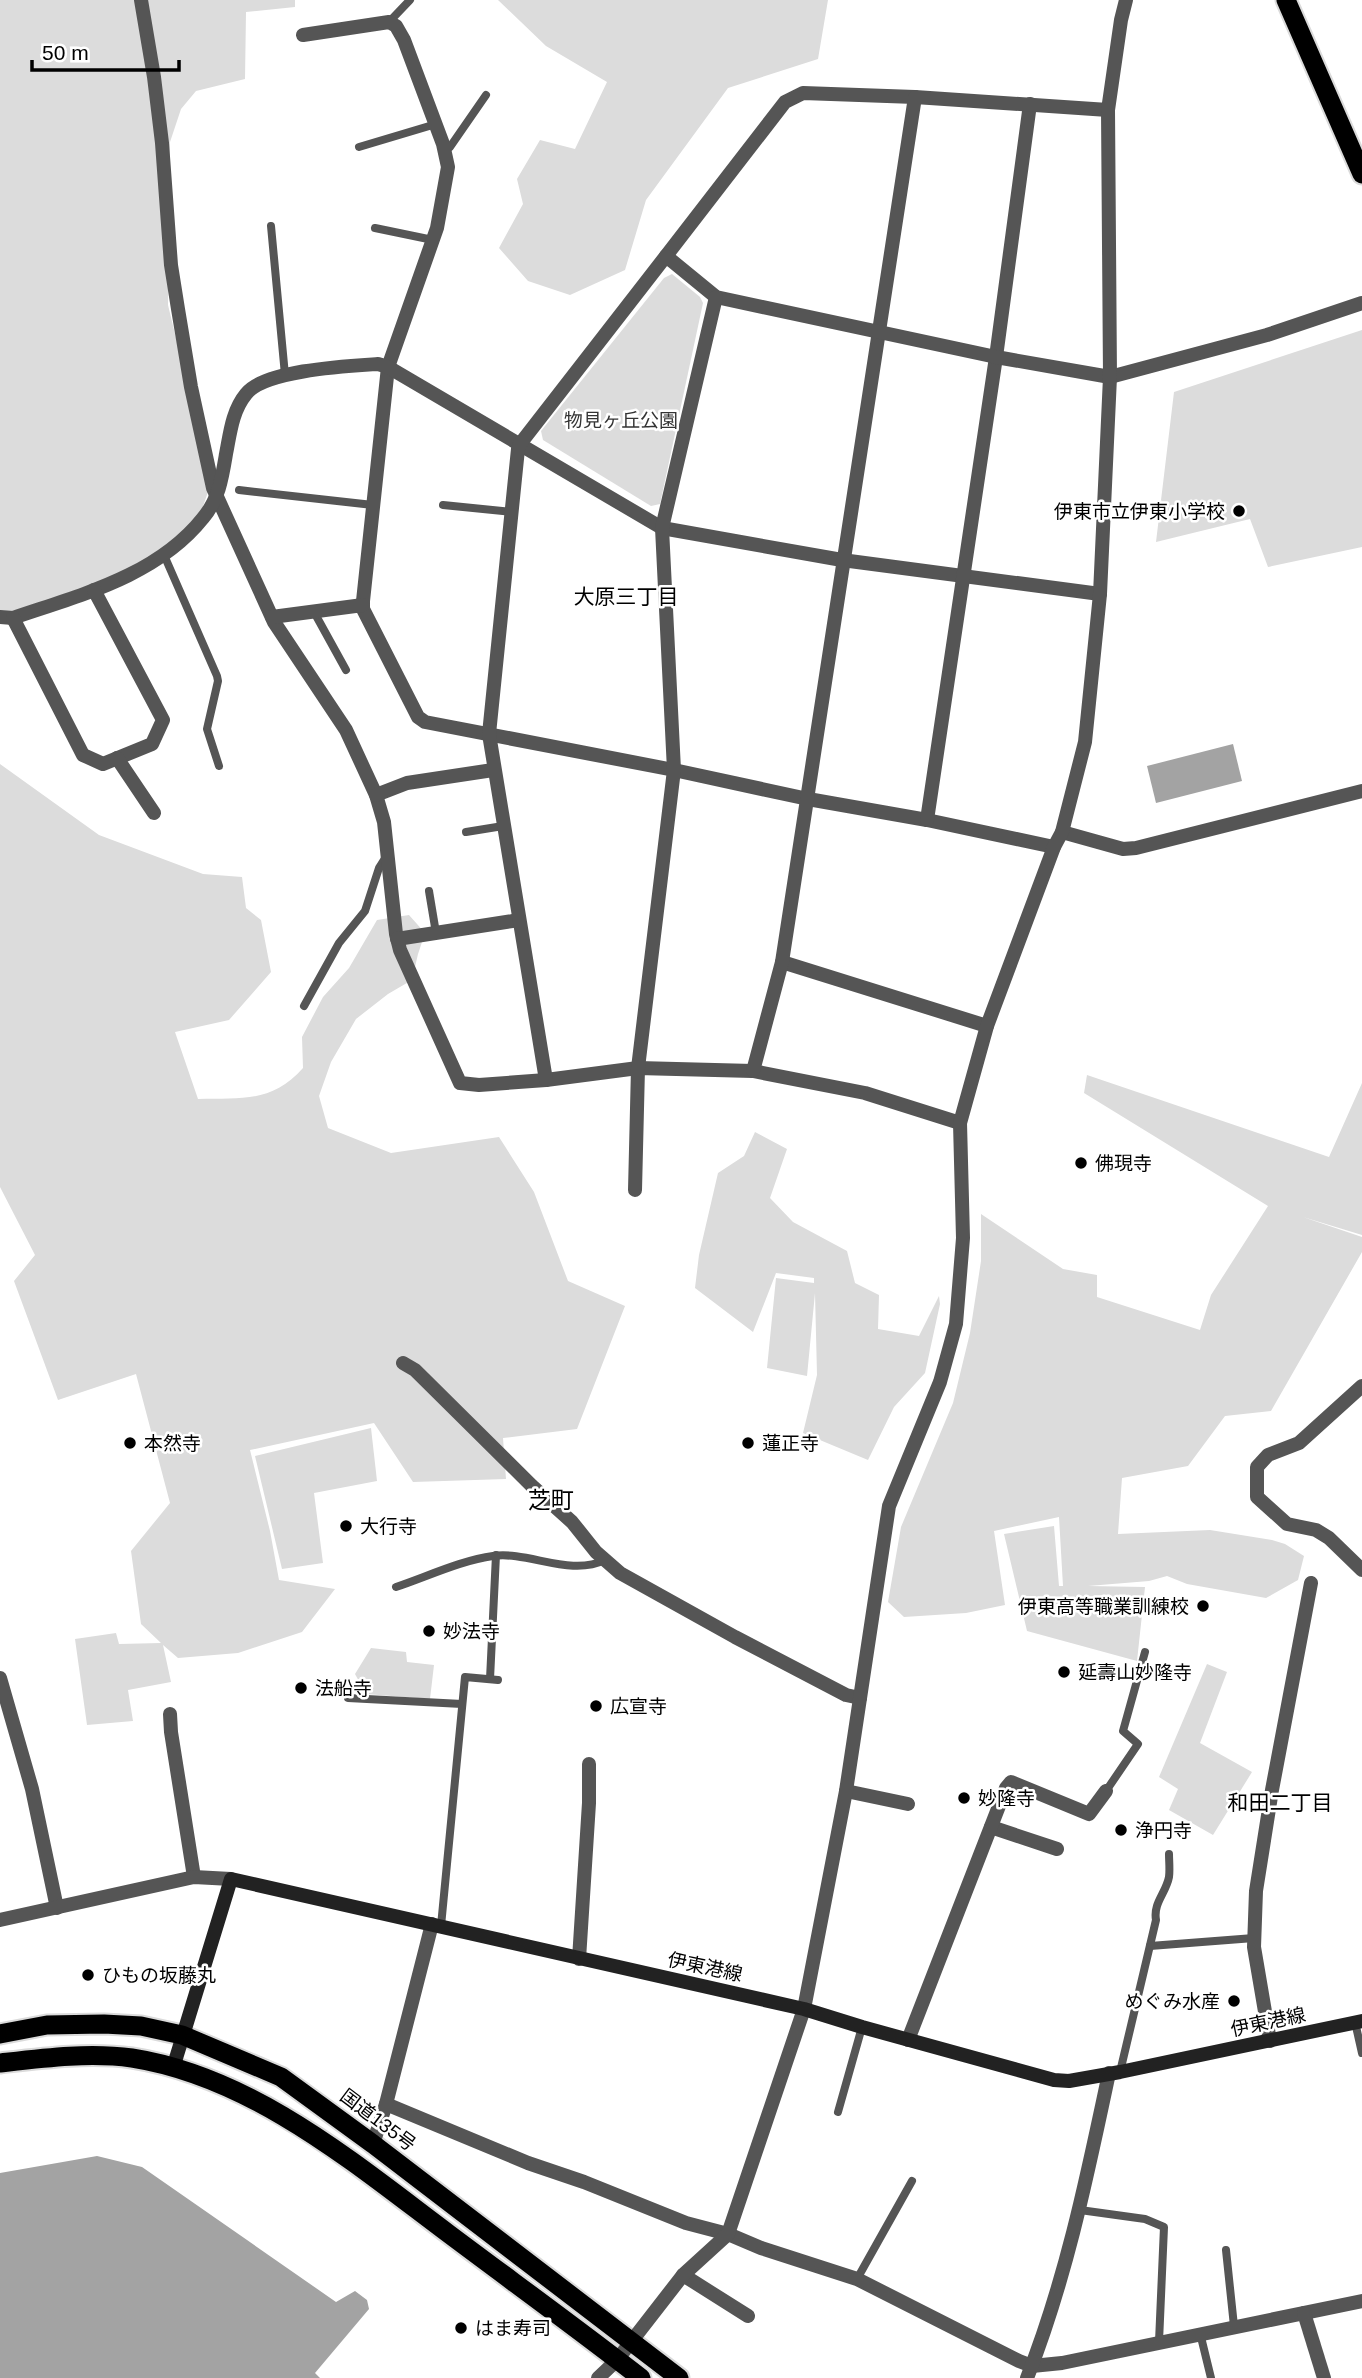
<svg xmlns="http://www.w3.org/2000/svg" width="1362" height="2378" viewBox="0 0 1362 2378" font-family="Helvetica,'Noto Sans JP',sans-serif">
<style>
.green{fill:#dcdcdc}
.water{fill:#a3a3a3}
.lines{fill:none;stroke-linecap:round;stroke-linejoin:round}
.trunk-casing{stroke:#dbdbdb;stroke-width:23}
.service{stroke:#555;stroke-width:8}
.minor{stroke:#555;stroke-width:14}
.tertiary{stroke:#555;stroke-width:14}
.secondary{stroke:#222;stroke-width:14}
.trunk{stroke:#000;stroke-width:19}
.poi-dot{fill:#000;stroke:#fff;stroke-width:2.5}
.labels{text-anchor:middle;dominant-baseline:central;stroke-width:5;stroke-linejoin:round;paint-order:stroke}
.park-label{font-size:19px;fill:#333;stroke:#fff}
.poi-label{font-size:19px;fill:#000;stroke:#fff;text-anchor:start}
.street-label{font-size:19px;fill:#000;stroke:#fff}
.neighbourhood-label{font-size:21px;fill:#000;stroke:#fff}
.quarter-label{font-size:23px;fill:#000;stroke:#fff}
</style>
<rect width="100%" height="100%" fill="#fff"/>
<g class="green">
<path d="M0,0H295V7L246,12L245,79L196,91L181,109L170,142L168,305L211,483L197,524L143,564L57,598L0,617Z"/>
<path d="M498,0H828L818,59L728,88L646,200L625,270L570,295L528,281L499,248L523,204L517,179L540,140L575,149L607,82L546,46Z"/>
<path d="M672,274L700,297L703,303L660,504L651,506L543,440L541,431L664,278Z"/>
<path d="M1362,330V547L1268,567L1250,519L1156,542L1174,392Z"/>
<path d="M0,764L99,835L203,874L242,877L246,908L261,920L271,972L229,1020L175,1032L198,1099C241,1098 272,1103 303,1068L302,1037L323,997L349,968L377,920L409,915L425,933L418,954L412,980L388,994L356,1019L331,1062L319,1096L328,1128L391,1153L499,1137L534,1192L568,1281L625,1306L577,1429L503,1438L506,1479L413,1482L374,1423L250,1450L270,1531L279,1580L335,1589L302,1632L238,1653L178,1658L163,1645L171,1682L128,1690L133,1721L87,1725L75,1639L116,1633L119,1644L161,1643L141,1624L131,1551L170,1503L136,1374L58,1400L14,1281L35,1255L0,1187Z"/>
<path d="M1087,1075L1329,1157L1362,1083V1235L1303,1217L1362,1237V1252L1271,1411L1225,1416L1188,1466L1122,1478L1118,1534L1210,1530L1272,1540L1285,1544L1304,1556L1298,1580L1266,1598L1187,1584L1167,1576L1149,1581L1088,1586L1145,1587L1137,1661L1027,1631L1004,1534L1054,1526L1059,1586H1063L1059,1517L994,1531L1005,1605L966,1613L904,1617L888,1602L901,1527L953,1403L970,1333L981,1261V1214L1063,1269L1097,1275V1297L1200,1330L1211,1295L1268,1206L1084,1093Z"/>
<path d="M755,1132L787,1149L770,1198L793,1222L847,1251L855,1283L879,1295L878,1329L919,1336L939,1296L940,1304L925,1373L894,1407L868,1460L803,1433L817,1375L815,1293L807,1376L767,1368L776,1278L814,1283V1278L776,1273L753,1332L695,1288L699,1255L718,1173L744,1156Z"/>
<path d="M371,1428L377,1481L314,1493L323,1563L282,1569L255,1456Z"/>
<path d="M371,1648L406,1652L407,1662L434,1665L430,1699L366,1694L355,1674Z"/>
<path d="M1207,1664L1227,1672L1200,1743L1252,1772L1213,1835L1169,1810L1178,1789L1159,1777Z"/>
</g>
<g class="water">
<path d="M1233,744L1242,781L1156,803L1147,766Z"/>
<path d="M97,2156L142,2167L336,2302L355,2291L367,2300L369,2309L315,2373L320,2378H0V2173Z"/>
</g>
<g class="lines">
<g class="trunk-casing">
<g id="trunk">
<path d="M1286,0L1362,174"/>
<path d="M0,2034L47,2025L104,2024L141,2026L182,2035L281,2077L373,2144L679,2378"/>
<path d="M0,2063C43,2058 89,2052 132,2058C253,2077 354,2163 449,2234C513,2282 578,2329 641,2378"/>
</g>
</g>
<g class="service">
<path d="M389,22L410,0"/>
<path d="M359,147L436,124"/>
<path d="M445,150L450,147L486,95"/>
<path d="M271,226L285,375"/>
<path d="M375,228L433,240"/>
<path d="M239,490L373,505"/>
<path d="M443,505L512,512"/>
<path d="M164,555L217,676L218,681L207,729L219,766"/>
<path d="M314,612L346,670"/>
<path d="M466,832L503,826"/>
<path d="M429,891L436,933"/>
<path d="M304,1006L339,943L365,911L379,868L386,857"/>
<path d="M396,1587C426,1577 462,1560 493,1556C529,1551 570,1577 605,1560"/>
<path d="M490,1679L496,1555"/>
<path d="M348,1698L462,1704"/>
<path d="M1106,1791L1138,1744L1123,1731L1145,1652"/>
<path d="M441,1926L465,1677L498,1680"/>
<path d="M1150,1946L1254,1938"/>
<path d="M1355,2022L1362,2053"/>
<path d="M1120,2072L1156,1920C1153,1903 1166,1893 1169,1877C1170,1870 1169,1861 1169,1854"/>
<path d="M838,2112L862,2027"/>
<path d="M1080,2210L1145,2219L1164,2227L1159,2342"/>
<path d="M1226,2250L1234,2326"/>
<path d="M857,2279L912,2181"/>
<path d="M1200,2333L1211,2378"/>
</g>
<g class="minor">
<path d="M141,0L154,77L162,143L171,265L178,309L191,387L213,488L274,622L346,730L376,795L384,822L396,934L400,950L460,1083L479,1085L546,1080L638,1068L753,1071L865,1093L960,1123"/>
<path d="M303,35L389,22L396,26L404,40L443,144L448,167L437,228L388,367L363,601V609L418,717L425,722L674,770L808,799L927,820L1054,847"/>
<path d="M666,256L785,102L803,93L915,97"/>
<path d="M0,617L13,618C80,595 157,576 203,518C219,499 222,478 226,454C230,434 232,411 246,394C264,370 348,366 378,364L388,367L662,528L842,560L1100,594"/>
<path d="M272,617L363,605"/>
<path d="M13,618L83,755L103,764L152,744L163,720L94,590"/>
<path d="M117,758L154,813"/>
<path d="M376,795L407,783L493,770"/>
<path d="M927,820L996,357L1030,104"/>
<path d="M397,939L519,920"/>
<path d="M782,962L987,1026"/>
<path d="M753,1071L782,962L915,97L1108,110"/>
<path d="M546,1080L489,734L518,449L520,444L666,256L716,297L996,357L1110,377"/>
<path d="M635,1190L638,1068L674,770L662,528L716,297"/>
<path d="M403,1363L415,1370L532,1486L572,1522L596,1552L620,1573L735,1637L846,1695L860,1698"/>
<path d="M1362,1386L1299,1443L1268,1455L1257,1467V1497L1287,1524L1316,1530L1329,1538L1362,1570"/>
<path d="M0,1678L32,1789L57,1908"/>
<path d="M170,1714L171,1732L194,1877"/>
<path d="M846,1791L908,1804"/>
<path d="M991,1827L1057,1849"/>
<path d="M0,1920L194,1877L231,1879"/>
<path d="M579,1959L589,1803V1764"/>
<path d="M908,2040L1006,1788L1011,1782L1089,1814L1106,1791"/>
<path d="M1270,2041L1254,1947L1256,1891L1272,1790L1311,1583"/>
<path d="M386,2104L528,2163L584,2182L686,2223L728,2234L761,2248L857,2279L1019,2361L1032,2366L1062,2363L1362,2301"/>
<path d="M373,2144L386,2104L432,1924"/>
<path d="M683,2275L748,2316"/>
<path d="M1304,2313L1324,2378"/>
<path d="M631,2342L683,2275L728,2234L804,2009"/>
<path d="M1027,2378C1066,2279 1087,2177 1109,2073"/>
</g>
<g class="tertiary">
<path d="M1110,377L1267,335L1362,303"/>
<path d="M1062,832L1123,849L1136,848L1362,791"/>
<path d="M804,2009L846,1791L889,1506L940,1382L956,1324L963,1238L960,1123L987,1026L1054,847L1062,832L1085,742L1100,594L1110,377L1108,110L1121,20L1126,0"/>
<path d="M598,2378L617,2360L631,2342"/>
</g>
<path class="secondary" d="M173,2068L231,1879L804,2009L862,2027L1054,2080L1069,2081L1120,2072L1362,2021"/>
<use href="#trunk" class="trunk"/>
</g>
<g class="poi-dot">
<circle cx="1239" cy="511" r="7"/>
<circle cx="1081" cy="1163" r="7"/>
<circle cx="130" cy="1443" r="7"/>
<circle cx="748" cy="1443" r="7"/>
<circle cx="346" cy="1526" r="7"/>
<circle cx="1203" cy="1606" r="7"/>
<circle cx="429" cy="1631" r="7"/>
<circle cx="1064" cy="1672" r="7"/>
<circle cx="301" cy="1688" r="7"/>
<circle cx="596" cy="1706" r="7"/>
<circle cx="964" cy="1798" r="7"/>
<circle cx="1121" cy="1830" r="7"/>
<circle cx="88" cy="1975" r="7"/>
<circle cx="1234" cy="2001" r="7"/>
<circle cx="461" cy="2328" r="7"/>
</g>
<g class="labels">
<g class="park-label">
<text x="621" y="420">物見ヶ丘公園</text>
</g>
<g class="poi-label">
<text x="1225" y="511" text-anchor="end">伊東市立伊東小学校</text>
<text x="1095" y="1163">佛現寺</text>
<text x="144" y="1443">本然寺</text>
<text x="762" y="1443">蓮正寺</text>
<text x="360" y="1526">大行寺</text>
<text x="1189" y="1606" text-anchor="end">伊東高等職業訓練校</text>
<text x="443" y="1631">妙法寺</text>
<text x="1078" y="1672">延壽山妙隆寺</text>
<text x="315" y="1688">法船寺</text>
<text x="610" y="1706">広宣寺</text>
<text x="978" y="1798">妙隆寺</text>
<text x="1135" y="1830">浄円寺</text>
<text x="102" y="1975">ひもの坂藤丸</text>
<text x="1220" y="2001" text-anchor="end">めぐみ水産</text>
<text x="475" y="2328">はま寿司</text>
</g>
<g class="street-label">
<text transform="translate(705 1967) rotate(12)">伊東港線</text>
<text transform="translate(1268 2022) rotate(-12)">伊東港線</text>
<text transform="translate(378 2120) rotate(37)">国道135号</text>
</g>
<g class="neighbourhood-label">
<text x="626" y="596">大原三丁目</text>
<text x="1280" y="1802">和田二丁目</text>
</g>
<g class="quarter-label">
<text x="551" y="1500">芝町</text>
</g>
</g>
<path d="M32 60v10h147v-10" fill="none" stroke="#000000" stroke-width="3.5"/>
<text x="42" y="60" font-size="21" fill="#000000" stroke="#ffffff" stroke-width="5" paint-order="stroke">50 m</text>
</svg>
